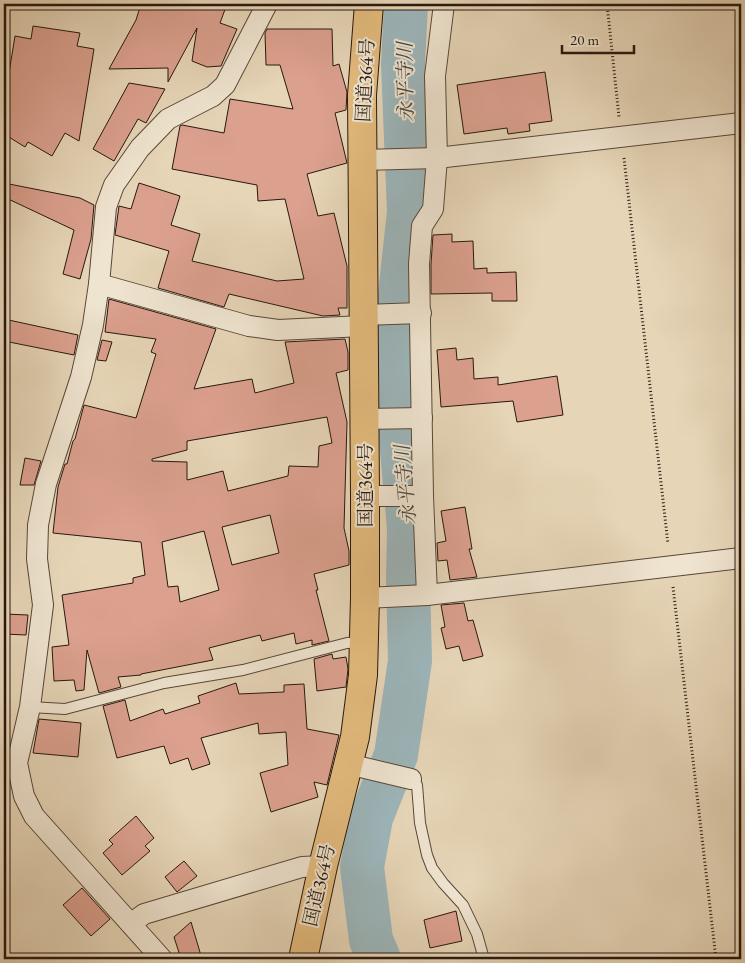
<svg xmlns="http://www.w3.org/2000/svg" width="745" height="963" viewBox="0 0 745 963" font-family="'EB Garamond','Noto Serif JP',serif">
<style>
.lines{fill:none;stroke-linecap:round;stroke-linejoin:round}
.river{stroke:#9cb5ba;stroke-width:44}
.building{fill:#dba08e;stroke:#28180e;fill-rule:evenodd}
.service-casing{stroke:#584738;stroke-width:12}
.minor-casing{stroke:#584738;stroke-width:22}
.trunk-casing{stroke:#28180e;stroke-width:30}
.path{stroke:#28180e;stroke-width:3;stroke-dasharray:1 2.5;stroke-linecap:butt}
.service{stroke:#efe4d0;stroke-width:10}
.minor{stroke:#efe4d0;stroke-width:20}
.trunk{stroke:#e3ba7c;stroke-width:28}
.labels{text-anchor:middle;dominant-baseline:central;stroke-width:4;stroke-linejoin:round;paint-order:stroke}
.street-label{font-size:19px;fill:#28180e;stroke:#efe4d0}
.water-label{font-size:20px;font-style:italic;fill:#4b4742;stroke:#efe4d0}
</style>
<rect width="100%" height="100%" fill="#e6d5b7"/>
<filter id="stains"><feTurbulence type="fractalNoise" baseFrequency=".004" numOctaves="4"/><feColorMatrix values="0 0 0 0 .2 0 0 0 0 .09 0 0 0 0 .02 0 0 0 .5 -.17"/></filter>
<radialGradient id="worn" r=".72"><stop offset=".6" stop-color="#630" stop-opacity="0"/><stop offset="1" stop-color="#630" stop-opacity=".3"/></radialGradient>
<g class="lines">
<path class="river" d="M379,959L371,940L362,867L371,818L396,755L410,661L408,580L409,528L397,396L396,331L409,212L403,64L406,4"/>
</g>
<g class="building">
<path d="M141,4H227L220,23L237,29L221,66L207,67L192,61L197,28L168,82V68L109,69L136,20Z"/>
<path d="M33,26L80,33L77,46L94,49L79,141L65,133L52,156L28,142L25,147L4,134V83L7,85L15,36L31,39Z"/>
<path d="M267,29H332L333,66L339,64L347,92L346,110L335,113L347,163L307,174L318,216L334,213L347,266V308H338L340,315L323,316L229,294L224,307L158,288L169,251L115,235L119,206L131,209L139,183L180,196L171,225L200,234L192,261L277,281L304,279L285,199L258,201L257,185L172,169L180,126L182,125L224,133L230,99L293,109L280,65H266L265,33Z"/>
<path d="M545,72L552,121L529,124L530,131L508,134L507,128L464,134L457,85Z"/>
<path d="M129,83L165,89L146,123L138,119L114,161L93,149Z"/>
<path d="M4,183L80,198L94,205L91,239L80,279L63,274L74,230L4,197Z"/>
<path d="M452,234V242L473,241L474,269L487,268V273L516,272L517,301H492V293L431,294V264L433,235Z"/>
<path d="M109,299L216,329L194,389L252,379L255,393L294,383L285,342L345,339L348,352V370L336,373L347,422L344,528L349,551V565L314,574L318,590H316L329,641L312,645V640L296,644L294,633L262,641L260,635L209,648L213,660L141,674V675L118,677L121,687L99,693L87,650L84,690L76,691L74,680L54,681L52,647L69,645L62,595L133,583V578L145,575L141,542L53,533L58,487L65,464H67L73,441L75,439L84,405L136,418L156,354L151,352L156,339L105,332ZM327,417L332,443L319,446L318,467L289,466L288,476L228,491L223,471L187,480V462L152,461V459L187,450V441ZM270,515L279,553L232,565L222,527ZM204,531L219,590L180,602L178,586L168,587L162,542Z"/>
<path d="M4,319L78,335L74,355L4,341Z"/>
<path d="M102,340L112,342L106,361L97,360Z"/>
<path d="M456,348L457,360L473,358L474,379L498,377V385L557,376L563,415L517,422L513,401L441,407L437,350Z"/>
<path d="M25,458L41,461L34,485H20Z"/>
<path d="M465,507L472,549H469L477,577L450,580L447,560L438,561L437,543L446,541L441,511Z"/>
<path d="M464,603L468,621L473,620L483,656L463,661L459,646L446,649L441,628L445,627L441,605Z"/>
<path d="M4,614L28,615L26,635L4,634Z"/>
<path d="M332,654L333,659L346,657L348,669L346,687L317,691L314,659Z"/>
<path d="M236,683L239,694L284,692V685L304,684L307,729L339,735L327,785L314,782L318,797L271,812L260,773L288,765L286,732L259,734L258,723L201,738L210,764L192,770L188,758L170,764L164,746L117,758L103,706L125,700L130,721L163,709L165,714L200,703L198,696Z"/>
<path d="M39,719L81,723L78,757L33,753Z"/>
<path d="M136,816L154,838L145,846L150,851L122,875L103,853L113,844L109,840Z"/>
<path d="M184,861L197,876L177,892L165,877Z"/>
<path d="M82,888L110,919L91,936L63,905Z"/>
<path d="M456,911L462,941L430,948L424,920Z"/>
<path d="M191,922L202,959H181L174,937Z"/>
</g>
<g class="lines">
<g class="service-casing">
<g id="service">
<path d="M30,707L65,709L164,683L243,670L347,643L363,642"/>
<path d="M411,779L417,785L420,823L427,855L432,868L443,883L463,905L477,934L484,959"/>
</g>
</g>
<g class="minor-casing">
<g id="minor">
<path d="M362,160L437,158L741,123"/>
<path d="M99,284L249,326L278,330L363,326"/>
<path d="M363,315L421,313"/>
<path d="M364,419L422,418"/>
<path d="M365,496H423"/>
<path d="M427,595L423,496L419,264L422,226L433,209L437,158L435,76L444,4"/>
<path d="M365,598L427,595L741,558"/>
<path d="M348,764L411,779"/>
<path d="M132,923L144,914L302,867L323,866"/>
<path d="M162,959L34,816L24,796L17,763L30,707L43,605L37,559L38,525L46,484L81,377L93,325L99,284L106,207L114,185L140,148L168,119L213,96L225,85L267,4"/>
</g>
</g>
<g class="trunk-casing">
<path id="trunk" d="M303,959L323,866L355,737L363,675L365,598V496L362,95L369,4"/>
</g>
<g class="path">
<path d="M607,4L619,117"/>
<path d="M624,158L668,544"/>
<path d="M673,587L716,959"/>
</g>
<use href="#service" class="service"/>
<use href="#minor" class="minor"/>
<use href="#trunk" class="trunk"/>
</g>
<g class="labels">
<g class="street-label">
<text transform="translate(365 80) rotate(-87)">国道364号</text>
<text transform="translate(365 485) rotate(-90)">国道364号</text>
<text transform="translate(319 885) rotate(-77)">国道364号</text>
</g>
<g class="water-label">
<text transform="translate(405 82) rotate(-91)">永平寺川</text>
<text transform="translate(405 485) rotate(-95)">永平寺川</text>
</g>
</g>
<rect width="745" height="963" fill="none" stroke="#e6d5b7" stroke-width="20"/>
<rect x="5" y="5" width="735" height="953" fill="none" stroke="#28180e" stroke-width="2.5"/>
<rect x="10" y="10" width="725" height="943" fill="none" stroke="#28180e"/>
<path d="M562 45v8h72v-8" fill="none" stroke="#28180e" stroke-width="2.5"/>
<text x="570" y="45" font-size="15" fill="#28180e" stroke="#efe4d0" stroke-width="4" paint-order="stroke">20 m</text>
<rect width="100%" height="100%" filter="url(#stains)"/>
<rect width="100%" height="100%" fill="url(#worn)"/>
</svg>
